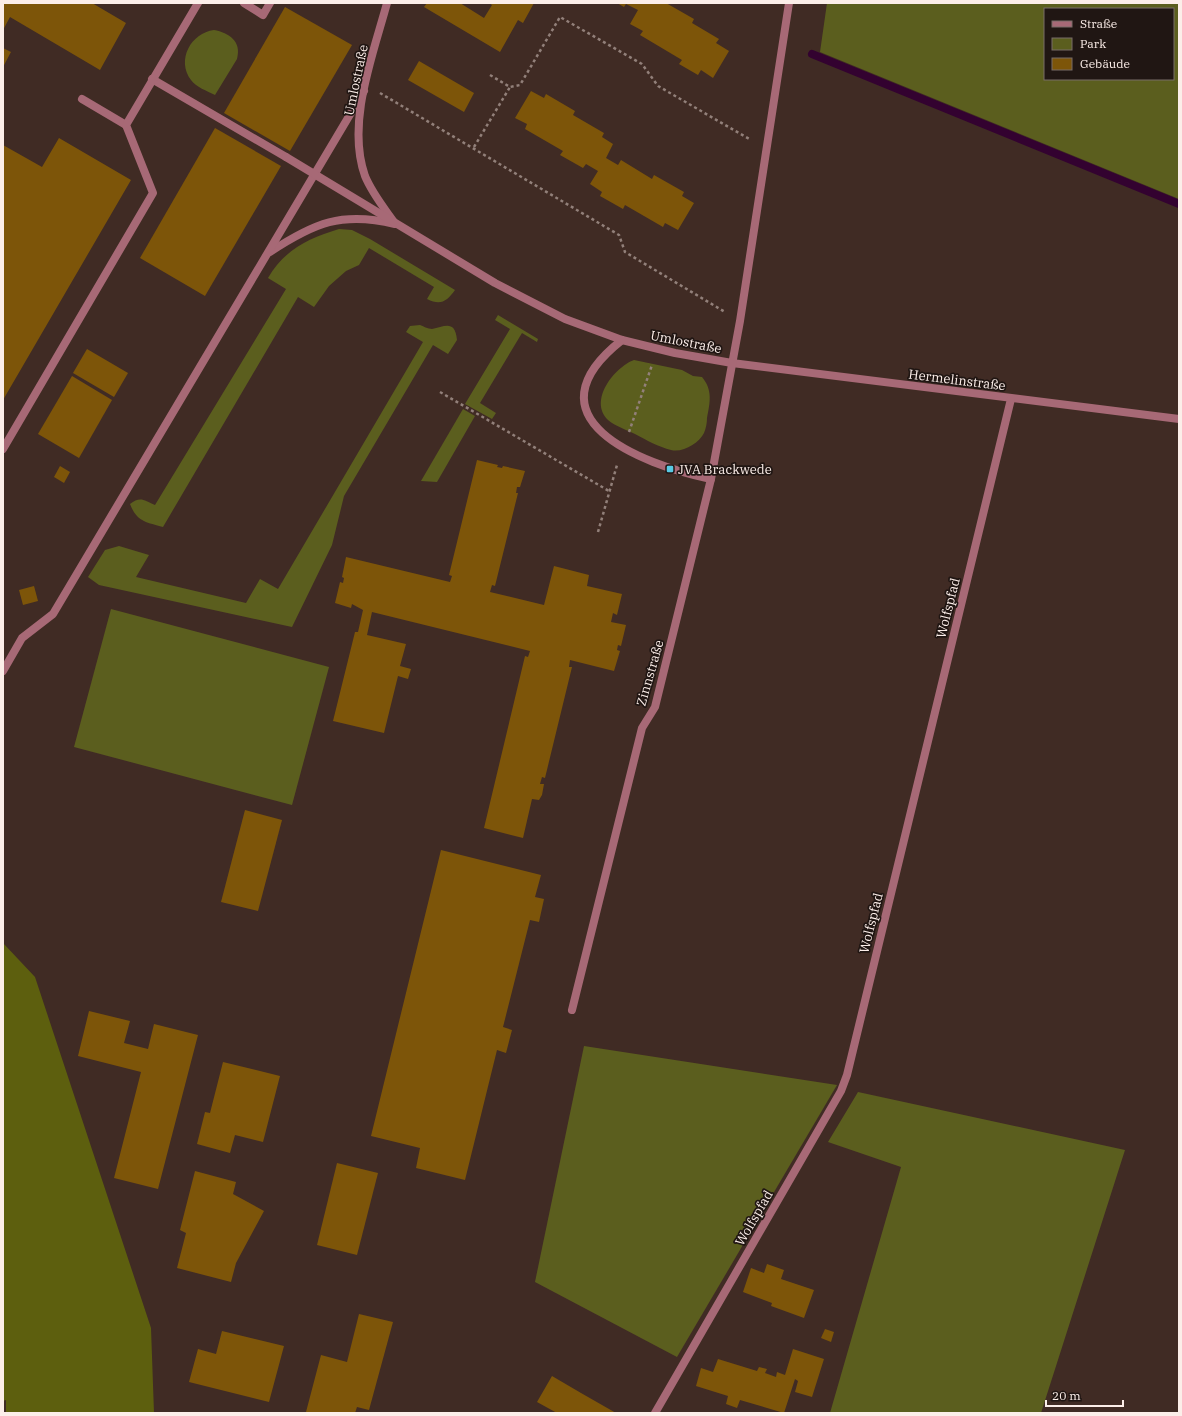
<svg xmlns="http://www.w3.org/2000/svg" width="1182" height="1416" viewBox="0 0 1182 1416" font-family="'IBM Plex Serif',serif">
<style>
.green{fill:#5b5e1e;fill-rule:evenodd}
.forest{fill:#5d5f0e}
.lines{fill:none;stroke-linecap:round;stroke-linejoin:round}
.stream{stroke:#330230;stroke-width:8}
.building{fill:#7d5509}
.path{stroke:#92807a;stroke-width:2.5;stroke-dasharray:3 3;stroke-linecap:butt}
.lane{stroke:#a76976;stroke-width:8}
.street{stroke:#a76976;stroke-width:8}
.poi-dot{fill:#58c9e3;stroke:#201613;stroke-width:1.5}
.labels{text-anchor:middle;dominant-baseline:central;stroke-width:3.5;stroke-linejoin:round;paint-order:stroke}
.street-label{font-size:13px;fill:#fceee9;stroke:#201613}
.poi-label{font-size:13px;fill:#fceee9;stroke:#201613;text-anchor:start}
</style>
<rect width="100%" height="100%" fill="#402b24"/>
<g class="green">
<path d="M827,3H1179V199L820,52ZM1045,9H1173V79H1045Z"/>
<path d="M214,30C229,33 242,41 237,59L215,95C207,91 196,87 191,80C176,60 191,33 214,30Z"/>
<path d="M339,229L352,230L370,239L455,290C447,301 441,306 427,299L434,287L369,248L359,265L346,271L329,286L314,307L298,297L163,527C146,522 137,522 130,504C140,496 144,500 155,505L286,289L268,278C284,250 309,238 339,229Z"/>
<path d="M498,315L538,339L537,342L522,333L480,403L496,413L492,419L465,404L510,329L495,320Z"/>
<path d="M420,325C423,326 428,329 432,329C444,327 455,319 457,340L448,354L433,345L344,496L332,545L292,627L99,585L88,577L105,550L119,546L149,555L136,577L246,603L260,579L278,589L423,342L406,332L410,326Z"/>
<path d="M634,360L682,370L693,376L702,377C713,390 710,403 707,418C707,423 706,428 704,433C699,443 683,453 671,450C659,447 646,440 635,434C627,430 615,426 608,420C588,400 615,367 634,360Z"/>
<path d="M463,409L475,416L437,482L421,481Z"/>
<path d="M111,609L329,667L292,805L74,747Z"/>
<path d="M584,1046L837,1085L677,1357L535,1282Z"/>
<path d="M858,1092L1125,1150L1041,1413H830L901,1167L828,1142Z"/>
</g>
<path class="forest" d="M3,943L35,977L151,1328L154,1413H6V1400L3,1401Z"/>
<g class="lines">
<path class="stream" d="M812,54L1179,204"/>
</g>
<g class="building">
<path d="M3,3H92L126,23L100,70L10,17L3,30Z"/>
<path d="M427,3H460L484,18L492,5L489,3H534L523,23L518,20L500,52L424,7Z"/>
<path d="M617,3H666L694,19L692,23L719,39L716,43L729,51L713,78L701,70L698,75L679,64L682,60L640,35L643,31L630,24L638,10L626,4L624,7Z"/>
<path d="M285,7L352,45L290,151L224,113Z"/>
<path d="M3,48L11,52L3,67Z"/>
<path d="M419,61L474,93L464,112L408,80Z"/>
<path d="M531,91L544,98L546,94L575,111L573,115L604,133L602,137L613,144L606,158L618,165L621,160L652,179L654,175L684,192L682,196L694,203L678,230L665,223L663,227L625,205L623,209L600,196L602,192L590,184L598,171L586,164L583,168L560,155L563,151L525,129L527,124L515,118Z"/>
<path d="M215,128L281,166L205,296L140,258Z"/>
<path d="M59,138L131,180L3,400V145L42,167Z"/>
<path d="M87,349L128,373L114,397L73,373Z"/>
<path d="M72,376L112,400L79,458L38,434Z"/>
<path d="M477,460L498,465L497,467L502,468L503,466L525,471L520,487H517L516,493H518L495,586L492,585L490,592L544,605L554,566L589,575L587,586L622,594L617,615L613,613L611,622L626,625L621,646L618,645L617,650L620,651L614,671L570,660L569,667H572L545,778L542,777L540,784H544L542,795L539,800L532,799L523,838L484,828L525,656L528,657L530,651L372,612L367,635L406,644L400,666L411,669L408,679L398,676L384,733L333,721L355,632H358L363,610L352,604L351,608L335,603L340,582L343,583L344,578L342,577L346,557L450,582L452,576L449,575Z"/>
<path d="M60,466L70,472L64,483L54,477Z"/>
<path d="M34,586L38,601L23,605L19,590Z"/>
<path d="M245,810L282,820L258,911L221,902Z"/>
<path d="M441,850L541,875L535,897L544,899L539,922L530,920L503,1027L512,1030L506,1053L497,1050L465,1180L416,1168L420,1148L371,1136Z"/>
<path d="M89,1011L130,1021L124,1043L148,1049L154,1024L198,1035L158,1189L114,1178L141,1072L78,1056Z"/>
<path d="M223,1062L280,1076L263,1142L235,1135L230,1153L197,1144L205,1112L210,1113Z"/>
<path d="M337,1163L378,1173L357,1255L317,1245Z"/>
<path d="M195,1171L236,1182L233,1194L264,1211L236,1263L231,1282L177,1268L186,1233L180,1230Z"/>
<path d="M767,1264L784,1270L781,1279L814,1290L804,1318L771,1306L772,1303L743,1292L751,1268L764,1273Z"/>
<path d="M359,1314L393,1322L369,1410L357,1407L355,1413L306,1412L321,1355L347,1362Z"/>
<path d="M825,1329L834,1332L831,1342L821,1338Z"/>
<path d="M222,1331L284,1346L269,1402L189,1382L198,1349L216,1354Z"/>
<path d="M793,1349L824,1359L812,1397L795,1392L798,1381L795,1379L784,1413L740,1400L737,1408L726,1404L728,1396L696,1386L701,1368L713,1372L718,1359L757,1371L759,1367L767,1369L765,1373L776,1377L777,1372L785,1375Z"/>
<path d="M552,1376L581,1393L616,1413H557L537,1402Z"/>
</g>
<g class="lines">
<g class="path">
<path d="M490,75L510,87L520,85L560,17L642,64L658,86L751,140"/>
<path d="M380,93L619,235L625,252L725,312"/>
<path d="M474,147L510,87"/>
<path d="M440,392L609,491"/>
<path d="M629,432L652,365"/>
<path d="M598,532L617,465"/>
</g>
<g class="lane">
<path d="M244,3L263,15L270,3"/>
<path d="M387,3C373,55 346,123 365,176C372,193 384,208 394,222"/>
<path d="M152,79L286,157"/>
<path d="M82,99L126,125"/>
<path d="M270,252C314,223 342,211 395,224"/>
<path d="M622,340C523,418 640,464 711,479"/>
<path d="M3,449L153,193L126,125L198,3"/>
<path d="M3,671L22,638L53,614L364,91"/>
</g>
<g class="street">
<path d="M286,157L495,283L565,319L622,340L675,353L732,363L1179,419"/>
<path d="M572,1010L642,728L655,707L711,479L740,321L789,3"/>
<path d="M655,1413L841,1091L847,1075L1011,399"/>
</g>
</g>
<rect class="poi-dot" x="666" y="465" width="8" height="8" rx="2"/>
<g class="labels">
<g class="street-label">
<text transform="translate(356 80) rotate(-78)">Umlostraße</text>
<text transform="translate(686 342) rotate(11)">Umlostraße</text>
<text transform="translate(957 380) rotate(7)">Hermelinstraße</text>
<text transform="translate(948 608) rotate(-76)">Wolfspfad</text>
<text transform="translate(650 673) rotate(-74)">Zinnstraße</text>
<text transform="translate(871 923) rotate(-76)">Wolfspfad</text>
<text transform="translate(754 1218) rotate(-60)">Wolfspfad</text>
</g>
<g class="poi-label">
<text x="678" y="469">JVA Brackwede</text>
</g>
</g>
<rect width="1182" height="1416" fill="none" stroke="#fceee9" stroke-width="8"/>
<rect x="1044" y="8" width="130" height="72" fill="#201613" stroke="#786c69"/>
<rect x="1052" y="21" width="20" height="6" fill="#a76976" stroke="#786c69"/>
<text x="1080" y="28" font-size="12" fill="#fceee9">Straße</text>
<rect x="1052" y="38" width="20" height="12" fill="#5b5e1e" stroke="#786c69"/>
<text x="1080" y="48" font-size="12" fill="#fceee9">Park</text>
<rect x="1052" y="58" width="20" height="12" fill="#7d5509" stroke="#786c69"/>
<text x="1080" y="68" font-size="12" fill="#fceee9">Gebäude</text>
<path d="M1046 1400v6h77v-6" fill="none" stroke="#fceee9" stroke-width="2"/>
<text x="1052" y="1400" font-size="12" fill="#fceee9" stroke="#201613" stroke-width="3" paint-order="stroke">20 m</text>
</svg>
